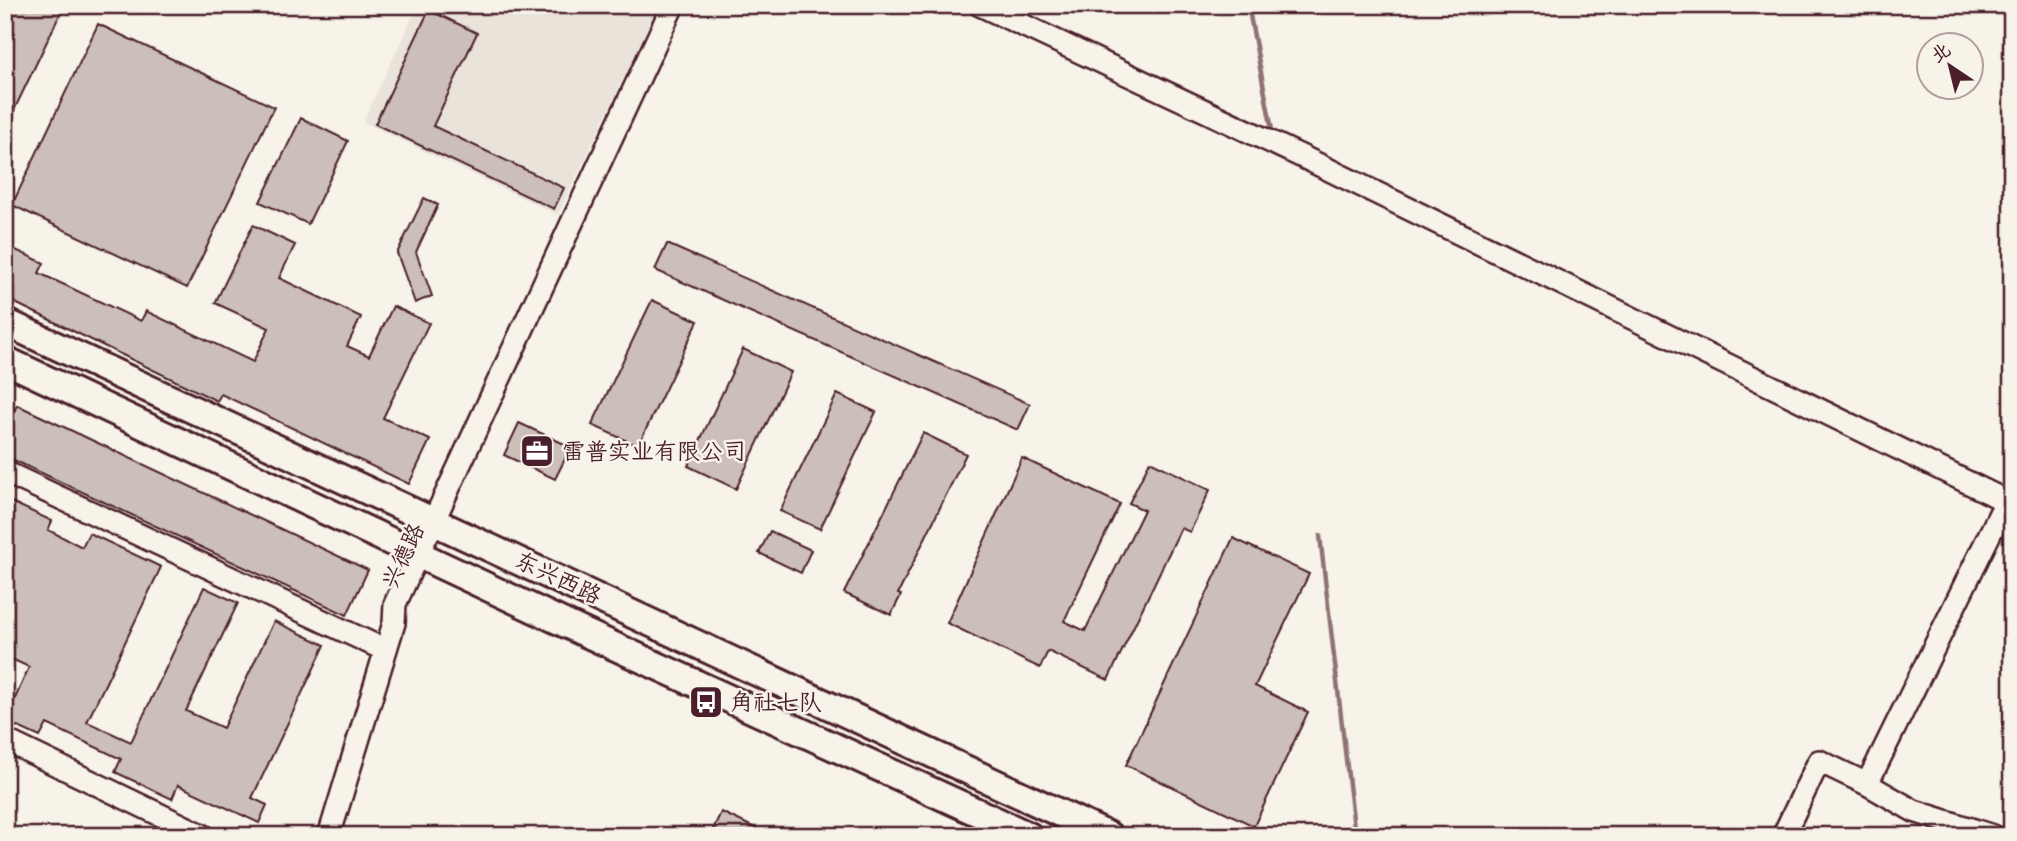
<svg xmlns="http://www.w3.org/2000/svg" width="2017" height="841" viewBox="0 0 2017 841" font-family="'Comic Neue','LXGW WenKai TC',sans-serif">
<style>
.built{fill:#eae3da}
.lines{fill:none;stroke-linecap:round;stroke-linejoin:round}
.stream{stroke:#8e7275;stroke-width:4.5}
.building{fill:#ccbfb9;stroke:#4a1f2b;stroke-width:2}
.minor-casing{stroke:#4a1f2b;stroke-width:26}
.major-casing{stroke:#4a1f2b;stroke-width:32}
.minor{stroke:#f7f3e8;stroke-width:21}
.major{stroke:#f7f3e8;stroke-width:26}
.labels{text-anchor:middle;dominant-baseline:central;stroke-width:5;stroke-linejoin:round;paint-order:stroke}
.poi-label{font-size:23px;fill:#4a1f2b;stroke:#f7f3e8;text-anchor:start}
.street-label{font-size:23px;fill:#4a1f2b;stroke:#f7f3e8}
</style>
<rect width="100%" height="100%" fill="#f7f3e8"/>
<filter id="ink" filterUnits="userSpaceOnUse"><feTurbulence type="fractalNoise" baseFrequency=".0143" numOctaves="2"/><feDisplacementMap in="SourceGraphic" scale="14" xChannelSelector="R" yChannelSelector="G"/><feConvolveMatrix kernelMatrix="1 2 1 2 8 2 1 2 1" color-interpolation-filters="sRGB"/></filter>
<g filter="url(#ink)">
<path class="built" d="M418,5H659L558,215L363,122Z"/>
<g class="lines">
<g class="stream">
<path d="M1248,5L1272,130"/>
<path d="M1320,536L1355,836"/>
</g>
</g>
<g class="building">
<path d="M5,5H53L62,10L5,129Z"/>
<path d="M429,10L477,33L433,126L564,188L554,209L375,124Z"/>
<path d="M98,24L274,107L187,288L12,205Z"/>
<path d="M301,118L348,141L308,224L260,202Z"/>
<path d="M424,198L438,205L416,252L432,296L415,303L397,253Z"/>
<path d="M253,225L295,245L279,278L361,317L347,346L369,356L393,306L429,323L383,418L430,440L409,484L221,394L217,401L5,298V245L44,263L39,273L141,321L146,311L253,362L269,328L215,303Z"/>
<path d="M667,244L1030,404L1018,430L655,270Z"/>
<path d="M652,300L698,321L638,446L592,425Z"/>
<path d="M743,349L791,372L736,489L688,466Z"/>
<path d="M837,394L876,412L820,529L780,511Z"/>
<path d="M17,405L368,570L347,615L5,456V430Z"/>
<path d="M519,423L571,447L555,479L504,455Z"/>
<path d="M923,433L966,454L898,594L901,595L891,615L844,593Z"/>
<path d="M1022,458L1120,504L1064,621L1085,631L1144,510L1129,503L1150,461L1210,490L1190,532L1181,528L1108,680L1048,651L1040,668L947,623Z"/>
<path d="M5,499L52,521L48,530L82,547L89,533L161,567L87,722L131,742L204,587L238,603L186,711L223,728L274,621L325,645L252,798L267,805L259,823L178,785L172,799L115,772L121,759L47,724L40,737L5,721L29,667L5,656Z"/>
<path d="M770,531L811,550L801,573L759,553Z"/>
<path d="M1233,538L1309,574L1255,686L1308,712L1254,826L1126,765Z"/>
<path d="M721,812L772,836H710Z"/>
</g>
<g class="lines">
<g class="minor-casing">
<g id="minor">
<path d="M980,5L1305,158L2012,504"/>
<path d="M5,472L385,650"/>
<path d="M5,740L204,836"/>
<path d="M1867,784L1914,811L1993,836"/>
<path d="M329,836L394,623L395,604L673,5"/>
<path d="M1783,836L1819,761L1867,784L2006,501"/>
</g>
</g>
<g class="major-casing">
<g id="major">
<path d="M5,322L1109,836"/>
<path d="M5,360L581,631L1029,836"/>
</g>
</g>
<use href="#minor" class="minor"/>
<use href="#major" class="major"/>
</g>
</g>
<defs>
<g id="office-square" transform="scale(1.75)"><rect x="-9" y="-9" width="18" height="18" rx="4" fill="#4a1f2b" stroke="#f7f3e8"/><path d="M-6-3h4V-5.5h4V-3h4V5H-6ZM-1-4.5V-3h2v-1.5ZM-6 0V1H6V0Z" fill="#fff"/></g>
<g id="bus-square" transform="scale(1.75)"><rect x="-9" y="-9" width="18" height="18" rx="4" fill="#4a1f2b" stroke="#f7f3e8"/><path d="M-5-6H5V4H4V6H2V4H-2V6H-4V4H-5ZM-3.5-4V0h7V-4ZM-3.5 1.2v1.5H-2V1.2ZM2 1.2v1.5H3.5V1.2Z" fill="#fff"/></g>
</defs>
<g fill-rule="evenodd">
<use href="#office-square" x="537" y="451"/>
<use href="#bus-square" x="706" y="702"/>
</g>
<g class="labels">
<g class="poi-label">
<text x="562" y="451">雷普实业有限公司</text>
<text x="730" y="702">角社七队</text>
</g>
<g class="street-label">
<text transform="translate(403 556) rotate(-65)">兴德路</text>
<text transform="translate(558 578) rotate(25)">东兴西路</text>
</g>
</g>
<rect width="2017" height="841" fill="none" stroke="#f7f3e8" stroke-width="28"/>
<rect x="14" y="14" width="1989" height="813" fill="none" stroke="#4a1f2b" stroke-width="2.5" filter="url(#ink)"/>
<g transform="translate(1950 66) rotate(325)"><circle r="33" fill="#f7f3e8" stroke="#b29e9c" stroke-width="2"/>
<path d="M0-5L12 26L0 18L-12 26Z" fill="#4a1f2b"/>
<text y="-10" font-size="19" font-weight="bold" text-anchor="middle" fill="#4a1f2b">北</text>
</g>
</svg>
